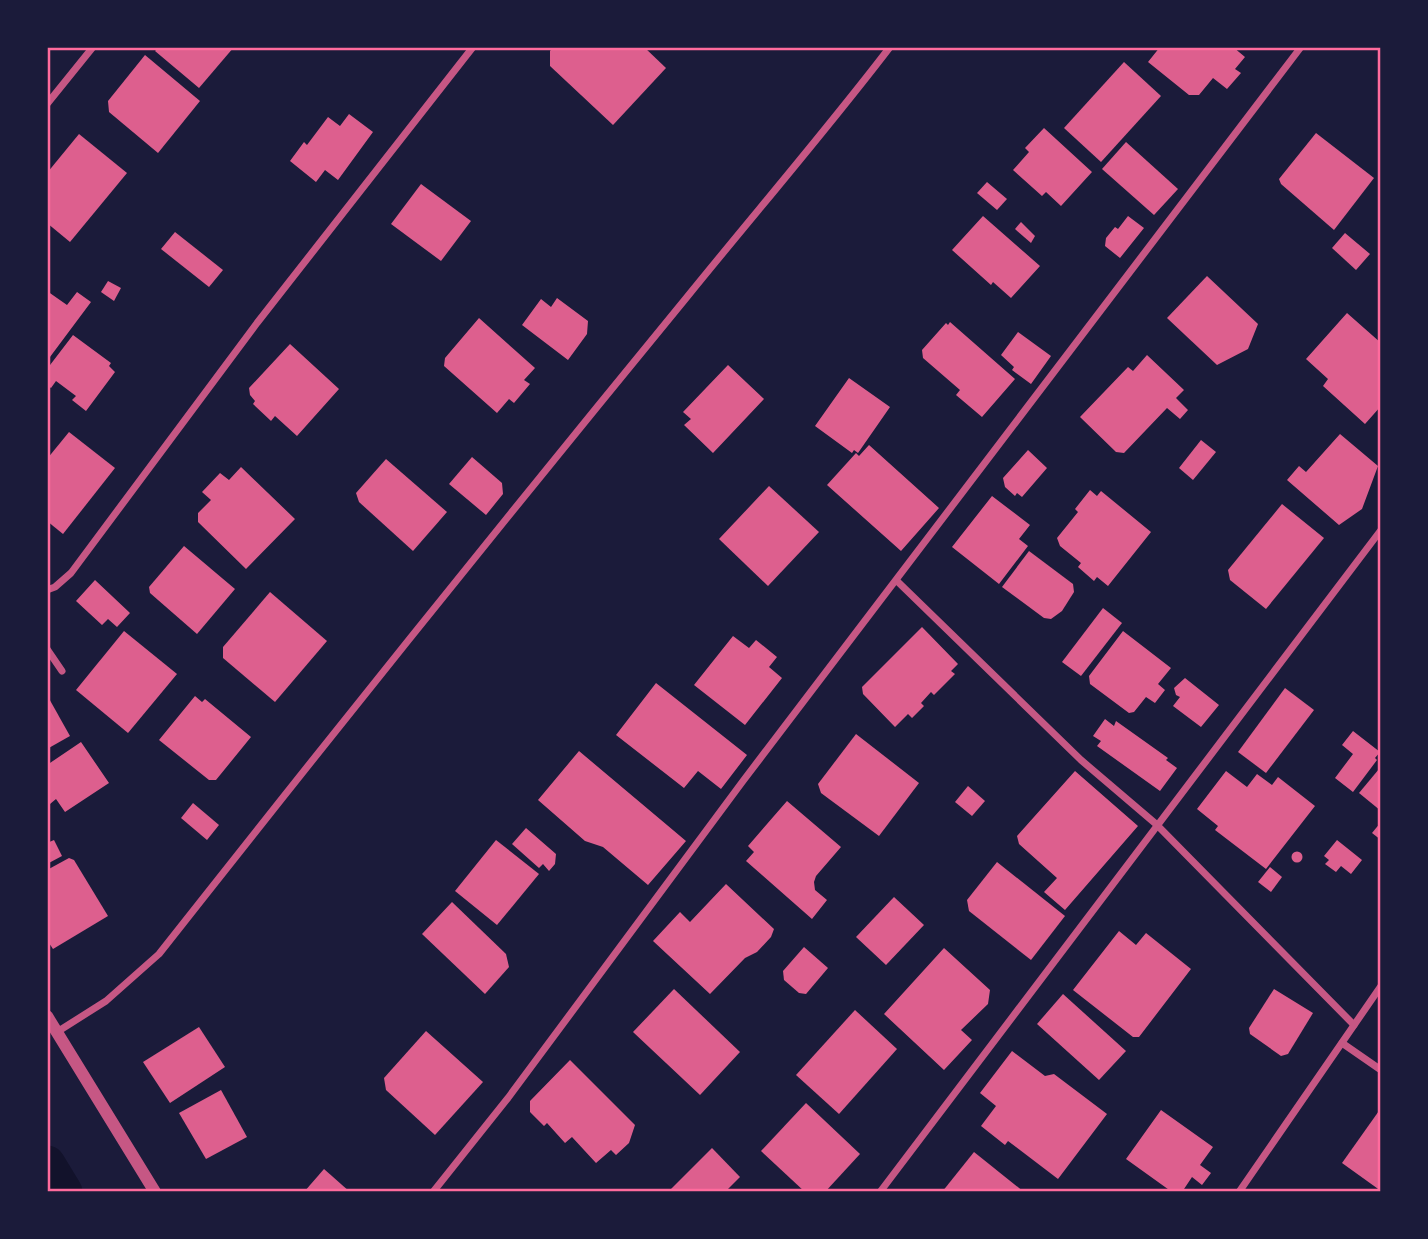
<svg xmlns="http://www.w3.org/2000/svg" width="1428" height="1239" viewBox="0 0 1428 1239" font-family="Arial,sans-serif">
<style>
.lines{fill:none;stroke-linecap:round;stroke-linejoin:round}
.canal{stroke:#12122b;stroke-width:37}
.building{fill:#dd5f8e}
.minor{stroke:#c65784;stroke-width:7}
.tertiary{stroke:#c65784;stroke-width:12}
.neatline{fill:none;stroke:#ff6b9d;stroke-width:2.5}
</style>
<rect width="100%" height="100%" fill="#1b1b3a"/>
<g class="lines">
<path class="canal" d="M47,1164L64,1192"/>
</g>
<g class="building">
<path d="M159,47H234L199,88L155,51Z"/>
<path d="M553,47H644L666,68L613,125L550,66V51Z"/>
<path d="M1160,47H1233L1245,57L1235,69L1241,73L1227,89L1213,78L1199,95H1189L1148,62Z"/>
<path d="M145,55L200,101L158,153L109,112L108,101Z"/>
<path d="M1124,62L1161,96L1101,162L1064,128Z"/>
<path d="M349,114L373,132L338,180L325,170L316,182L290,161L304,142L307,145L328,117L340,126Z"/>
<path d="M1044,128L1092,172L1061,206L1046,192L1042,196L1013,170L1029,152L1025,148Z"/>
<path d="M1316,133L1374,178L1334,230L1281,184L1279,179Z"/>
<path d="M79,134L127,173L70,242L47,223V173Z"/>
<path d="M1126,142L1178,189L1154,215L1102,169Z"/>
<path d="M987,182L1007,199L997,210L977,193Z"/>
<path d="M421,184L471,221L441,261L391,224Z"/>
<path d="M983,216L1040,266L1011,298L993,282L991,285L952,250Z"/>
<path d="M1128,216L1144,228L1120,258L1105,246L1106,238L1115,227L1118,229Z"/>
<path d="M1021,222L1035,236L1031,243L1015,229Z"/>
<path d="M175,232L223,270L209,287L161,249Z"/>
<path d="M1345,233L1370,254L1356,270L1332,248Z"/>
<path d="M1207,276L1258,324L1248,349L1217,365L1167,318Z"/>
<path d="M108,281L121,288L114,301L101,292Z"/>
<path d="M47,291L67,305L77,292L91,302L47,361Z"/>
<path d="M557,298L588,321L587,334L568,360L522,325L541,299L551,307Z"/>
<path d="M1347,313L1381,343V406L1365,424L1323,386L1328,379L1306,359Z"/>
<path d="M479,318L535,368L524,380L530,384L514,403L509,399L497,413L444,366L445,358Z"/>
<path d="M950,322L1015,379L982,417L956,395L960,390L923,358L922,350L946,323L948,325Z"/>
<path d="M1018,332L1051,356L1031,384L1012,370L1014,367L1001,355Z"/>
<path d="M73,335L111,363L109,366L115,372L86,411L72,400L76,396L56,381L51,388L47,385V369Z"/>
<path d="M290,344L339,389L297,436L275,416L271,421L253,404L255,401L250,395L249,388Z"/>
<path d="M1147,355L1184,390L1176,398L1188,410L1180,419L1167,408L1124,453L1116,452L1080,417L1128,367L1133,371Z"/>
<path d="M728,365L764,399L713,453L684,425L691,419L683,412Z"/>
<path d="M849,378L890,407L858,453L854,450L852,453L815,426Z"/>
<path d="M69,432L115,468L63,534L47,521V459Z"/>
<path d="M1340,434L1378,466L1362,509L1339,525L1287,480L1299,466L1306,472Z"/>
<path d="M1201,440L1216,452L1193,480L1179,468Z"/>
<path d="M869,445L939,508L901,551L827,485L856,453L859,456Z"/>
<path d="M1028,450L1047,468L1022,497L1017,493L1015,496L1005,487L1003,478Z"/>
<path d="M472,457L502,483L503,494L486,515L449,484Z"/>
<path d="M386,459L447,512L413,551L359,502L356,493Z"/>
<path d="M241,467L295,519L246,569L198,522V513L211,500L202,492L220,473L229,480Z"/>
<path d="M769,486L819,532L768,586L719,539Z"/>
<path d="M1090,490L1097,496L1101,491L1151,532L1108,586L1097,577L1094,581L1078,567L1081,563L1060,546L1057,538L1078,512L1075,509Z"/>
<path d="M992,496L1030,525L1019,539L1028,546L999,584L952,547Z"/>
<path d="M1282,504L1324,538L1266,609L1230,580L1228,570Z"/>
<path d="M184,546L235,589L197,634L150,593L149,587Z"/>
<path d="M1029,551L1073,584L1074,592L1062,611L1051,619L1044,618L1002,587Z"/>
<path d="M95,580L130,613L117,627L108,619L102,625L76,601Z"/>
<path d="M270,592L327,641L275,702L223,658V647Z"/>
<path d="M1103,608L1122,623L1081,676L1062,662Z"/>
<path d="M922,627L958,664L951,671L955,674L934,695L931,692L921,703L924,706L912,718L908,714L895,727L863,694L862,687Z"/>
<path d="M124,631L177,674L128,733L76,690Z"/>
<path d="M1123,631L1171,668L1158,684L1165,690L1155,703L1146,697L1134,712L1129,713L1090,684L1089,676Z"/>
<path d="M733,636L749,648L756,640L777,657L769,667L782,678L745,725L694,685Z"/>
<path d="M1185,678L1219,705L1201,727L1173,706L1180,697L1176,695L1174,688Z"/>
<path d="M656,683L747,755L721,789L698,771L684,788L616,735Z"/>
<path d="M1285,688L1314,710L1266,773L1238,752Z"/>
<path d="M47,695L70,736L47,749Z"/>
<path d="M195,696L202,702L205,699L251,737L216,780H209L159,740Z"/>
<path d="M1105,719L1114,726L1116,721L1168,758L1166,760L1177,768L1160,791L1097,746L1101,741L1093,736Z"/>
<path d="M1353,731L1380,752L1375,758L1377,760L1353,792L1335,778L1353,754L1342,745Z"/>
<path d="M856,734L919,783L879,836L821,793L818,784Z"/>
<path d="M81,742L109,783L65,812L56,799L50,804L47,800V765Z"/>
<path d="M579,751L686,841L648,885L603,847L585,841L538,800Z"/>
<path d="M1379,769L1381,771V811L1359,793Z"/>
<path d="M1075,771L1138,826L1065,910L1044,892L1057,878L1019,844L1017,836Z"/>
<path d="M1226,771L1247,787L1257,774L1272,785L1278,777L1315,806L1266,869L1215,830L1218,826L1197,809Z"/>
<path d="M968,786L985,801L972,816L955,802Z"/>
<path d="M787,801L841,847L816,876L814,882L815,890L827,900L812,919L746,861L754,852L748,846Z"/>
<path d="M193,803L219,825L207,840L181,818Z"/>
<path d="M1381,822V840L1372,833Z"/>
<path d="M526,828L556,854L555,864L549,871L543,864L539,868L512,844Z"/>
<path d="M54,840L62,856L47,864V843Z"/>
<path d="M496,840L539,874L497,925L455,891Z"/>
<path d="M1337,840L1362,860L1351,874L1341,866L1336,872L1325,864L1329,860L1324,856Z"/>
<circle cx="1297" cy="857" r="5.5"/>
<path d="M69,858L74,860L108,916L53,949L47,940V870Z"/>
<path d="M997,862L1065,916L1031,960L969,911L967,900Z"/>
<path d="M1270,867L1282,877L1271,892L1258,882Z"/>
<path d="M726,884L774,929L771,937L757,952L745,958L710,994L653,941L680,912L690,922Z"/>
<path d="M894,897L924,925L886,965L856,937Z"/>
<path d="M452,902L506,954L509,967L485,994L422,934Z"/>
<path d="M1119,931L1136,945L1146,933L1191,969L1139,1037H1133L1073,990Z"/>
<path d="M804,947L828,968L806,994L799,993L784,980L783,971Z"/>
<path d="M944,948L990,990L988,1004L961,1030L972,1040L944,1070L884,1014Z"/>
<path d="M674,989L740,1052L700,1095L633,1032Z"/>
<path d="M1274,989L1313,1013L1288,1054L1281,1056L1250,1034L1249,1028Z"/>
<path d="M1063,994L1126,1051L1099,1080L1037,1024Z"/>
<path d="M855,1010L897,1049L839,1114L796,1075Z"/>
<path d="M199,1027L225,1067L170,1103L143,1062Z"/>
<path d="M426,1031L483,1082L435,1135L386,1090L384,1078Z"/>
<path d="M1012,1051L1045,1076L1054,1074L1107,1114L1058,1179L1008,1141L1005,1145L981,1126L996,1106L980,1093Z"/>
<path d="M570,1060L635,1125L629,1143L616,1155L611,1150L596,1163L572,1137L565,1143L547,1123L544,1126L530,1112V1101Z"/>
<path d="M221,1090L247,1137L206,1159L179,1113Z"/>
<path d="M806,1103L860,1154L825,1192H805L761,1151Z"/>
<path d="M1381,1108V1191L1342,1163Z"/>
<path d="M1161,1110L1213,1147L1200,1165L1211,1173L1202,1185L1192,1177L1182,1192H1172L1126,1159Z"/>
<path d="M712,1148L740,1177L725,1192H668Z"/>
<path d="M974,1152L1024,1192H942Z"/>
<path d="M324,1169L350,1192H304Z"/>
</g>
<g class="lines">
<g class="minor">
<path d="M47,104L93,47"/>
<path d="M897,581L1081,760L1156,824L1354,1025"/>
<path d="M47,590L55,587L71,573L257,323L473,47"/>
<path d="M47,649L62,671"/>
<path d="M57,1032L106,1001L159,954C333,733 509,514 687,297C755,213 825,132 890,47"/>
<path d="M1342,1043L1381,1070"/>
<path d="M433,1192L508,1098L743,781L1301,47"/>
<path d="M880,1192L1381,530"/>
<path d="M1239,1192L1381,986"/>
</g>
<path class="tertiary" d="M47,1016L155,1192"/>
</g>
<rect width="1428" height="1239" fill="none" stroke="#1b1b3a" stroke-width="98"/>
<rect x="49" y="49" width="1330" height="1141" class="neatline"/>
</svg>
